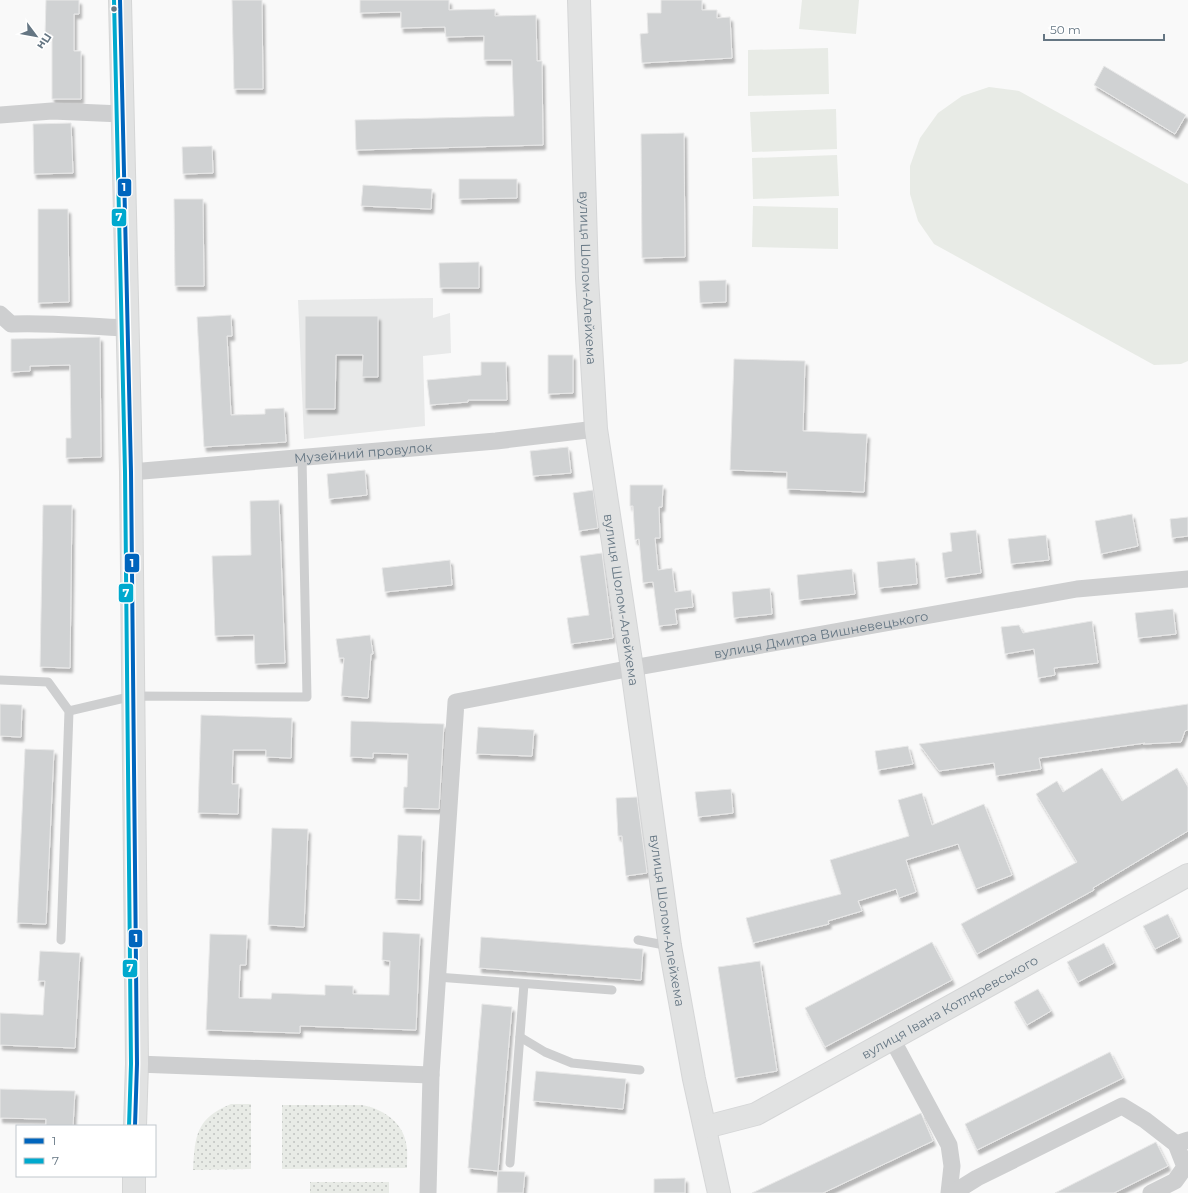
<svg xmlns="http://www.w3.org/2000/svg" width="1188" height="1193" viewBox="0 0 1188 1193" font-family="Montserrat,sans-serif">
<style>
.built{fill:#e8e9e9}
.green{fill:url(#green-dots)}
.pitch{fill:#e8ebe6}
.building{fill:#d0d2d3;stroke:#e8e8e8;filter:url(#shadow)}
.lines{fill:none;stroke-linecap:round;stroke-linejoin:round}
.secondary-casing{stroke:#d5d6d7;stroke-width:24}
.highway-casing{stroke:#d5d6d6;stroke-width:24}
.lane{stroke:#cecfd0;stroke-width:9}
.street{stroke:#cecfd0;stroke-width:17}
.secondary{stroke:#e1e2e2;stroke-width:22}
.highway{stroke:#e1e2e2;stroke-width:22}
.bus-1-casing{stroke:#fff;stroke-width:7}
.bus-2-casing{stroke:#fff;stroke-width:7}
.bus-1{stroke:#0065bd;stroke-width:4}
.bus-2{stroke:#00a9ce;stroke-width:4}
.bus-dot{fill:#657683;stroke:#fff;stroke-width:1.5}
.labels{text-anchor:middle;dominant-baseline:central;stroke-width:4;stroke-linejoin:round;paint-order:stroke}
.street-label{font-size:13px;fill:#657683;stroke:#fff}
.line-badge{stroke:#fff;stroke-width:1.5}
.badge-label{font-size:11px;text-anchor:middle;font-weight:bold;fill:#fff}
</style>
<defs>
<pattern id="green-dots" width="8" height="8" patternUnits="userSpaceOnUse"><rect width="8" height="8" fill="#e8ebe6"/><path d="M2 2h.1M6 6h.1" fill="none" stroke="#c0c3c0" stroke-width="1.8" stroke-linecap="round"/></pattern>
<filter id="shadow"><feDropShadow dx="2.5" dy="4.5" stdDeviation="1" flood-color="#0004"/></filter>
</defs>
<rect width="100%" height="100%" fill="#f9f9f9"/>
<path class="built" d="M433,298V318L450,313L451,353L423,356L425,426L304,439L298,300Z"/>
<g class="green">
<path d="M231,1104H251V1169L193,1170C195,1136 196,1118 231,1104Z"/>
<path d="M282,1105H362C381,1108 403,1122 406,1143C408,1151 407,1160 407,1168L282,1169Z"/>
<rect x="310" y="1182" width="79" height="11"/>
</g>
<g class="pitch">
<path d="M802,0H859L856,34L799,29Z"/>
<path d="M828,48L829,94L748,96V50Z"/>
<path d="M989,87L1019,91L1188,184V361L1181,364L1154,365L934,244L918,221L910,194V166L920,138L938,113L962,96Z"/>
<path d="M836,109L837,149L752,152L750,112Z"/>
<path d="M837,155L839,196L753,199L752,158Z"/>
<path d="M753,206L838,208V249L752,247Z"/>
</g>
<g class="building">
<path d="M46,0H79V14H74V51H81V99H52V35H45Z"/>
<path d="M232,0H262L263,89H234Z"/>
<path d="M360,0H449V10L495,9V16L536,15L537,61H542L543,145L356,150L355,120L514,116L512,60H484V36L446,37L445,27L401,28V12L360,13Z"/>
<path d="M661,0H702V10H717V18L730,17L732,58L642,63L640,34L648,33L647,13H661Z"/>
<path d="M1104,66L1186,115L1175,134L1094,85Z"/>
<path d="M71,123L73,173L34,174L33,124Z"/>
<path d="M684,133L685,257L642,258L641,134Z"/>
<path d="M212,146L213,173L183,174L182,147Z"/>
<path d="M459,179H517V198L459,199Z"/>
<path d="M363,185L432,189L431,209L361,206Z"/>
<path d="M174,199H203L204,286H175Z"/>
<path d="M38,209H68L69,302L38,303Z"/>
<path d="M479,262V288H440L439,263Z"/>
<path d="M726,280V302L700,303L699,281Z"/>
<path d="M231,315L232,336H227L231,415L265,414V409L284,408L286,442L204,447L197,317Z"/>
<path d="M305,316H378V377H362L363,355H336L335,409H305Z"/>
<path d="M100,337L101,457L66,458V438H71L70,365L30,366V371L11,372V339Z"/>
<path d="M548,355H573V393L548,394Z"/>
<path d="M734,359L805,361L803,431L867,434L864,492L787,489V472L730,470Z"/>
<path d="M481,362H506L507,400H468V402L430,405L427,380L481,375Z"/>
<path d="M568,447L571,473L533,476L530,451Z"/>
<path d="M365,470L367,495L329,499L327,474Z"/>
<path d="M630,485H663L662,507H659L660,538H655L658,570L672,568L675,592L691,590L693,607L675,609L677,624L659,626L653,582L643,583L639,539L635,540L633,506H630Z"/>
<path d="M593,490L598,528L579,531L573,493Z"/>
<path d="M279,500L285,663L255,664L254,635L215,636L212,556L251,555L250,501Z"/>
<path d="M43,505H72L70,668L40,667Z"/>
<path d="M1132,514L1138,546L1101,554L1095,521Z"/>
<path d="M1188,517V536L1172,538L1170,519Z"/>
<path d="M976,530L981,573L945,578L942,553L952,551L950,533Z"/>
<path d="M1046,535L1049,560L1011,564L1008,539Z"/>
<path d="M602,553L613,638L571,644L567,618L589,615L580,556Z"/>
<path d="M915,558L917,584L879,588L877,562Z"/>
<path d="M450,560L452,585L385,592L382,568Z"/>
<path d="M852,569L855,594L799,600L797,575Z"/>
<path d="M770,588L772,614L734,618L732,592Z"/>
<path d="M1173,609L1176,634L1138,638L1135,613Z"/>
<path d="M1092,621L1098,663L1054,668L1055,675L1038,678L1034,649L1005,654L1001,627L1019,625L1023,633Z"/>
<path d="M370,635L373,654H371L368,698L341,696L344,658H339L336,639Z"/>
<path d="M0,704L22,705L21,737L0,736Z"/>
<path d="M1188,704V730L1185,731L1181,742L1143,744L1145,743L1039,758L1041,769L996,776L994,763L939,771L919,744Z"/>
<path d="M201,715L292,718L291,758L266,757V750H233L232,784H239L238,814L198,813Z"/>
<path d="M351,721L444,724L439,809L403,808L404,787H407L408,754L373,753V758L350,757Z"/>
<path d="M478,727L534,730L532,756L476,754Z"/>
<path d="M908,746L913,764L878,770L875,751Z"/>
<path d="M25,749L54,750L46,924L17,923Z"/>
<path d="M1102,768L1122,801L1177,768L1188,787V831L1093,888L1094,890L977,954L961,924L1077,862L1036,794L1057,781L1063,792Z"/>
<path d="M731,789L733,813L698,817L695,792Z"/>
<path d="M922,793L932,825L984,804L1012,875L976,889L958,844L906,860L916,892L899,898L896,889L858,901L862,911L828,921L829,924L753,943L746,918L841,894L830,860L909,836L898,800Z"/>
<path d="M637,797L647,873L626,876L622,836H618L616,798Z"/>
<path d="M272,828L308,829L304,927L268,925Z"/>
<path d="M398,835L422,836L420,900L395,899Z"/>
<path d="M1168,914L1179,937L1155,949L1143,926Z"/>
<path d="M383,932L420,934L416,1030L300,1026V1033L206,1030L210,934L247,935L246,965H240L239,998L271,999L272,993L325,995V985L353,986V994L389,995L390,961L382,960Z"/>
<path d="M481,937L643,949L641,980L479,968Z"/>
<path d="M932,942L952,980L825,1047L805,1008Z"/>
<path d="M1104,943L1114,963L1078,982L1067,962Z"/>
<path d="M40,951L80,953L75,1048L0,1045V1013L43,1015L45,981H38Z"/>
<path d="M760,961L777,1071L735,1078L718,967Z"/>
<path d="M1038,989L1051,1011L1027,1025L1014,1002Z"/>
<path d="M482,1004L512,1007L498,1171L468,1168Z"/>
<path d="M1110,1052L1123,1078L977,1150L965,1124Z"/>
<path d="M536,1071L626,1079L623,1109L533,1101Z"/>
<path d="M0,1089L75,1091L73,1126H46V1119L0,1118Z"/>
<path d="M921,1113L933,1141L823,1193H752Z"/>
<path d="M1156,1142L1168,1166L1114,1193H1055Z"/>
<path d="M498,1171L525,1172L523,1193H497Z"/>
<path d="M685,1178V1193H654V1179Z"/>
</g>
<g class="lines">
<g class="secondary-casing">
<g id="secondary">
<path id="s3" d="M579,0L587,278L596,429L632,668L670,946L694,1079L719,1193"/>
<path id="s4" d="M706,1127L756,1114L1188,875"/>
</g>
</g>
<g class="highway-casing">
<g id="highway">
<path d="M120,0L131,472L137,1064L135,1126"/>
<path d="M134,1193V1176"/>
</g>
</g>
<g class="lane">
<path d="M0,680L48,682L69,711L61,940"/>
<path d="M69,711L133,696L307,697L302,458"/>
<path d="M638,940L670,946"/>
<path d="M437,977L612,990"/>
<path d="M520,1037L545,1052L572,1063L640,1070"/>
<path d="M510,1163L524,984"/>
</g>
<g class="street">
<path d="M0,115L52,111L122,114"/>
<path d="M0,314L11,324C50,322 89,327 128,328"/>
<path id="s1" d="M131,472L496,441L596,429"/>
<path d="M892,1039L949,1145L952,1166L949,1193"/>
<path d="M137,1064L431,1075"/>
<path id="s2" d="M428,1193L431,1075L456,702L632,668L1077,589L1188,579"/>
<path d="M953,1193L977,1178L1122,1106L1145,1120L1176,1144"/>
<path d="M1151,1193L1175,1181L1185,1167L1176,1144L1188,1140"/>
</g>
<use href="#secondary" class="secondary"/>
<use href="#highway" class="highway"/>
<g class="bus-1-casing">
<path id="bus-1" d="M120,0L131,472L137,1064L135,1126"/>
</g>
<g class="bus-2-casing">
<path id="bus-2" d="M114,0L125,472L131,1064L129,1126"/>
</g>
<use href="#bus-1" class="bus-1"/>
<use href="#bus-2" class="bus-2"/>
</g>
<circle class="bus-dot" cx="114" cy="9" r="3.5"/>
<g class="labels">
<g class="street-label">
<text stroke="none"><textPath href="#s3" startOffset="278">вулиця Шолом-Алейхема</textPath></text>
<text stroke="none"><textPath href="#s1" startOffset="233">Музейний провулок</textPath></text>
<text stroke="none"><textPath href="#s3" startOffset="602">вулиця Шолом-Алейхема</textPath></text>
<text stroke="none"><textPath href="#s2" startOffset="863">вулиця Дмитра Вишневецького</textPath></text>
<text stroke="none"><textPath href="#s3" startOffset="926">вулиця Шолом-Алейхема</textPath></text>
<text stroke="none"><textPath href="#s4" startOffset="273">вулиця Івана Котляревського</textPath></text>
</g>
</g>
<g class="line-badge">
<rect x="117" y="178" width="15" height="19" rx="4" fill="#0065bd"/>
<rect x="111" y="208" width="16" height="19" rx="4" fill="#00a9ce"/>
<rect x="124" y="553" width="16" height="20" rx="4" fill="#0065bd"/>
<rect x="118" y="583" width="16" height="20" rx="4" fill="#00a9ce"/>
<rect x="128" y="929" width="15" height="19" rx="4" fill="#0065bd"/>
<rect x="122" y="959" width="16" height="19" rx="4" fill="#00a9ce"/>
</g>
<g class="badge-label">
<text x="124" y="191">1</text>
<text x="119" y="221">7</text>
<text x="132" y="567">1</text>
<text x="126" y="597">7</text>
<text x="136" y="942">1</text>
<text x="130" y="972">7</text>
</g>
<rect x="16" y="1125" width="140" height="52" fill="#ffffff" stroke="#c1c8cd"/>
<rect x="24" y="1138" width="20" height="6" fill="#0065bd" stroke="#c1c8cd"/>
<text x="52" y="1145" font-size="12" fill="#657683">1</text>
<rect x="24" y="1158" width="20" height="6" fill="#00a9ce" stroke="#c1c8cd"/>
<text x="52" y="1165" font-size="12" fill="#657683">7</text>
<g transform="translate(36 36) rotate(122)" stroke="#ffffff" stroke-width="3" paint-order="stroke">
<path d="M0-3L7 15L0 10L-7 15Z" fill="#657683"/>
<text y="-6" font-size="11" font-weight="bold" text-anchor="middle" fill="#657683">Пн</text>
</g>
<path d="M1044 34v6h120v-6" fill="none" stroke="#657683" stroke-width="2"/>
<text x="1050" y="34" font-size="12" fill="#657683" stroke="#ffffff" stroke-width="3" paint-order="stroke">50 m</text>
</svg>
